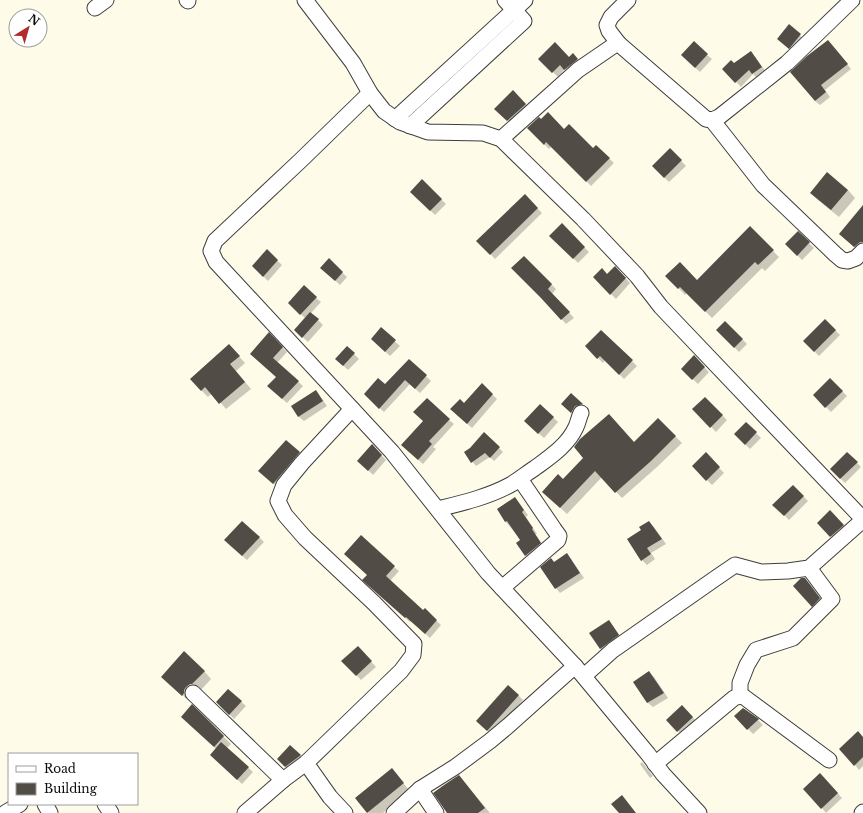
<svg xmlns="http://www.w3.org/2000/svg" width="863" height="813" viewBox="0 0 863 813" font-family="'Libre Baskerville',serif">
<style>
.shadow{fill:#0003}
.building{fill:#524c47}
.lines{fill:none;stroke-linecap:round;stroke-linejoin:round}
.street-casing{stroke:#3d3d3d;stroke-width:17}
.street{stroke:#fff;stroke-width:15}
</style>
<rect width="100%" height="100%" fill="#fefbe8"/>
<g class="shadow">
<path d="M789,26L805,40L794,53L783,43Z"/>
<path d="M833,46L851,69L825,90L830,97L820,105L815,101Z"/>
<path d="M751,53L755,57L766,72L757,78L753,74L741,87L724,69L734,64Z"/>
<path d="M573,55L582,64L570,74L565,69L558,77L539,59L569,58Z"/>
<path d="M707,55L712,59L700,72L687,60Z"/>
<path d="M513,92L530,109L513,125L496,109Z"/>
<path d="M528,128L564,130L593,149L596,146L614,163L591,186L552,146L549,149Z"/>
<path d="M670,149L686,166L669,182L653,166Z"/>
<path d="M422,181L446,204L435,215L411,192Z"/>
<path d="M848,190L855,198L839,217L818,200L811,193Z"/>
<path d="M525,196L542,213L495,259L478,241Z"/>
<path d="M863,217V249L859,251L840,234Z"/>
<path d="M562,225L589,252L578,263L551,236Z"/>
<path d="M750,228L779,257L765,271L762,268L712,318L687,293L685,295L667,276L697,281Z"/>
<path d="M798,232L814,248L802,260L786,244Z"/>
<path d="M267,251L282,265L268,281L253,266Z"/>
<path d="M524,257L556,289L552,294L574,318L566,324L541,297Z"/>
<path d="M329,260L347,277L340,285L326,272Z"/>
<path d="M615,267L630,283L616,299L594,277L607,275Z"/>
<path d="M316,298L321,302L311,313L323,325L308,342L295,330L306,319L294,308Z"/>
<path d="M825,320L840,335L819,356L804,341Z"/>
<path d="M725,322L747,344L739,352L717,330Z"/>
<path d="M381,329L400,346L390,356L377,344Z"/>
<path d="M601,331L637,366L624,379L605,360L603,363L586,346Z"/>
<path d="M269,334L287,352L277,363L303,386L287,403L273,391L277,377L256,358Z"/>
<path d="M347,347L359,359L348,370L336,359Z"/>
<path d="M235,352L245,363L236,371L251,389L226,409L212,393L208,397L201,390Z"/>
<path d="M694,357L709,372L698,384L682,369Z"/>
<path d="M409,360L431,381L420,393L410,384L384,412L370,399L385,386Z"/>
<path d="M830,379L847,396L831,412L814,395Z"/>
<path d="M482,385L497,399L472,428L456,414Z"/>
<path d="M316,391L320,396L327,406L304,421L299,417L292,406Z"/>
<path d="M571,394L587,409L576,417L567,409Z"/>
<path d="M705,398L727,420L716,432L694,409Z"/>
<path d="M540,405L558,422L544,438L530,426Z"/>
<path d="M658,419L682,443L657,467L622,498L602,477L567,514L550,498L563,480L584,458L634,443Z"/>
<path d="M449,420L454,424L433,447L436,449L423,464L407,450Z"/>
<path d="M746,423L761,438L750,449L735,434Z"/>
<path d="M372,445L386,460L373,475L363,465Z"/>
<path d="M499,448L503,452L494,461L490,457L476,466L465,452Z"/>
<path d="M299,453L306,460L281,490L267,478Z"/>
<path d="M847,453L861,467L845,483L831,469Z"/>
<path d="M706,454L724,473L712,485L693,466Z"/>
<path d="M793,486L808,501L789,520L774,505Z"/>
<path d="M515,498L519,503L528,515L526,517L537,534H535L545,548L531,560L526,556L518,543L522,541L506,522L498,509Z"/>
<path d="M830,512L848,530L836,541L818,523Z"/>
<path d="M649,522L654,527L666,544L651,553L655,559L647,565L642,560L628,540L642,530Z"/>
<path d="M259,537L264,542L247,560L230,545Z"/>
<path d="M566,555L571,559L584,578L560,593L556,588L554,563Z"/>
<path d="M394,567L399,571L390,581L424,611L425,610L441,625L430,638L411,621L410,622L368,584V575Z"/>
<path d="M805,579L810,584L824,603L817,611L812,606Z"/>
<path d="M609,621L613,626L623,640L606,653L601,649L591,633Z"/>
<path d="M358,647L376,667L361,680L343,661Z"/>
<path d="M204,671L211,679L190,702L170,684Z"/>
<path d="M649,673L654,677L668,698L653,707L648,703L635,682Z"/>
<path d="M228,690L246,706L234,719L217,702Z"/>
<path d="M518,695L523,700L492,735L482,726Z"/>
<path d="M192,706L231,744L227,748L253,772L242,784L216,759V749L189,724Z"/>
<path d="M743,709L758,720L763,725L753,734L735,716Z"/>
<path d="M687,711L697,722L683,736L678,731Z"/>
<path d="M863,738V766L859,770L855,765Z"/>
<path d="M290,746L305,760L291,771L283,764Z"/>
<path d="M642,762L653,776L650,778L640,764Z"/>
<path d="M392,770L410,791L383,813H369L356,798Z"/>
<path d="M459,776L466,784L490,813H448Z"/>
<path d="M825,779L842,798L826,813L822,808Z"/>
</g>
<g class="building">
<path d="M789,24L801,34L789,49L777,39Z"/>
<path d="M828,40L848,64L821,85L826,92L815,101L790,72L807,56Z"/>
<path d="M694,41L708,54L695,68L681,55Z"/>
<path d="M555,42L569,57L573,53L578,59L564,70L560,65L552,73L538,59Z"/>
<path d="M751,51L762,67L752,74L749,70L735,83L722,69L731,60L734,63Z"/>
<path d="M513,90L526,104L507,121L494,109Z"/>
<path d="M548,112L564,129L569,124L593,148L596,145L610,158L586,182L546,142L544,145L527,128L539,117L541,119Z"/>
<path d="M670,148L682,160L664,178L652,166Z"/>
<path d="M827,172L848,190L831,210L810,193Z"/>
<path d="M422,179L442,199L430,211L410,192Z"/>
<path d="M525,194L538,208L490,255L476,241Z"/>
<path d="M863,205V242H860L854,247L839,234Z"/>
<path d="M562,223L585,247L573,259L549,236Z"/>
<path d="M750,226L774,250L758,265L755,262L705,312L680,287L678,289L665,276L680,262L697,280Z"/>
<path d="M798,231L810,242L797,256L785,244Z"/>
<path d="M267,249L278,260L263,277L252,266Z"/>
<path d="M524,256L552,284L548,289L570,312L561,320L541,298L511,268Z"/>
<path d="M329,258L343,272L335,281L320,268Z"/>
<path d="M615,266L626,278L610,295L593,277L602,268L607,274Z"/>
<path d="M304,285L317,297L300,315L288,303Z"/>
<path d="M310,312L319,319L302,338L294,330Z"/>
<path d="M825,319L836,330L814,352L803,341Z"/>
<path d="M725,321L743,339L734,348L716,330Z"/>
<path d="M381,327L396,340L385,352L371,339Z"/>
<path d="M601,330L633,360L619,375L600,356L597,359L585,346Z"/>
<path d="M269,332L283,347L273,358L299,381L282,399L267,386L276,377L250,354Z"/>
<path d="M229,344L240,356L230,364L245,382L219,404L205,387L201,391L190,379Z"/>
<path d="M347,346L355,353L343,366L335,359Z"/>
<path d="M694,355L705,367L692,380L681,369Z"/>
<path d="M409,359L427,375L415,389L405,380L379,409L364,394L378,378L385,384Z"/>
<path d="M830,378L843,391L825,408L813,395Z"/>
<path d="M482,383L493,394L467,424L450,409L460,399L464,403Z"/>
<path d="M316,390L323,401L298,417L291,406Z"/>
<path d="M571,393L583,404L575,406L571,413L561,404Z"/>
<path d="M705,397L723,415L710,428L692,409Z"/>
<path d="M427,398L450,419L429,441L432,444L418,460L401,445L423,421L413,412Z"/>
<path d="M540,404L554,417L538,434L524,421Z"/>
<path d="M609,414L634,442L658,418L676,436L651,461L615,493L595,471L560,508L542,492L558,474L563,479L583,458L574,447L580,439Z"/>
<path d="M746,422L757,432L745,445L734,434Z"/>
<path d="M484,432L500,447L490,458L485,453L471,463L464,452L470,448Z"/>
<path d="M286,440L300,452L273,484L258,471Z"/>
<path d="M372,444L382,455L368,471L357,461Z"/>
<path d="M706,452L720,467L706,481L692,466Z"/>
<path d="M847,452L858,462L840,479L830,469Z"/>
<path d="M793,485L804,496L784,516L772,505Z"/>
<path d="M515,497L524,510L522,512L533,528L532,529L541,543L525,556L516,543L520,540L507,521L505,522L497,509Z"/>
<path d="M830,510L844,525L830,537L817,523Z"/>
<path d="M242,521L260,537L242,556L224,540Z"/>
<path d="M649,521L662,539L647,548L651,554L641,561L627,539L641,530L639,527Z"/>
<path d="M361,535L395,566L386,576L423,610L425,608L437,620L425,634L406,617L405,618L362,580L367,575L344,554Z"/>
<path d="M567,553L580,573L555,589L540,567L551,558L554,562Z"/>
<path d="M801,578H805L820,598L812,607L793,586Z"/>
<path d="M609,620L619,635L600,649L589,633Z"/>
<path d="M358,646L372,661L356,676L341,661Z"/>
<path d="M184,651L205,671L192,684H190L186,687L184,690V693L182,696L161,677Z"/>
<path d="M649,671L664,693L647,703L633,682Z"/>
<path d="M508,685L519,695L487,731L476,721Z"/>
<path d="M228,689L242,701L229,715L216,702Z"/>
<path d="M192,704L224,736L214,747L181,717Z"/>
<path d="M682,705L693,717L677,732L666,720Z"/>
<path d="M743,708L759,719L747,730L734,716Z"/>
<path d="M858,731L863,737V757L854,766L839,749Z"/>
<path d="M221,742L249,767L237,780L210,755Z"/>
<path d="M290,745L301,755L285,767L277,759Z"/>
<path d="M392,768L404,783L367,813L355,798Z"/>
<path d="M820,773L838,793L821,809L803,789Z"/>
<path d="M459,775L485,808L478,813H447L433,793L444,785Z"/>
<path d="M622,795L636,813H619L611,804Z"/>
</g>
<g class="lines">
<g class="street-casing">
<g id="street">
<path d="M187,0L188,1"/>
<path d="M305,0L353,63L370,93L384,111L400,122L428,132L483,133L501,139L583,219L637,276L661,307L863,519"/>
<path d="M95,8L106,0"/>
<path d="M619,44L609,31L607,25L611,17L628,0"/>
<path d="M370,93L300,161L215,241L211,251L216,262L392,452L488,573L575,666L648,754L663,774L699,813"/>
<path d="M395,119L525,0"/>
<path d="M712,120L763,185L835,254L842,260L848,261L856,258L863,251"/>
<path d="M410,126L524,21L505,0"/>
<path d="M501,139L578,70L613,46L619,44L706,119L712,120L719,117L787,63L852,0"/>
<path d="M438,509C462,503 488,497 510,485C519,480 527,473 535,468C550,457 568,445 576,427C578,423 579,417 581,413"/>
<path d="M502,588L558,540L559,536L554,529L520,479"/>
<path d="M584,676L613,650L716,578L735,565L761,572L788,571L809,568L863,520"/>
<path d="M193,693L283,780"/>
<path d="M740,696V683L747,665L756,650L793,638L832,599L809,568"/>
<path d="M306,763L330,797L345,813"/>
<path d="M655,764L734,698C738,696 740,696 744,697L829,760"/>
<path d="M420,789L436,813"/>
<path d="M45,804L50,813"/>
<path d="M105,804L111,813"/>
<path d="M5,813L20,804"/>
<path d="M245,813L283,780L306,763L401,671L413,655L414,644L374,603L305,538L285,515L278,501L284,485L302,463L352,409"/>
<path d="M394,813L420,789L455,767L490,741L508,726L575,666"/>
<path d="M862,813L863,812"/>
</g>
</g>
<use href="#street" class="street"/>
</g>
<rect x="8" y="753" width="130" height="52" fill="#ffffff" stroke="#9d9d9d"/>
<rect x="16" y="766" width="20" height="6" fill="#ffffff" stroke="#9d9d9d"/>
<text x="44" y="773" font-size="12" fill="#0a0a0a">Road</text>
<rect x="16" y="783" width="20" height="12" fill="#524c47" stroke="#9d9d9d"/>
<text x="44" y="793" font-size="12" fill="#0a0a0a">Building</text>
<g transform="translate(28 28) rotate(37)"><circle r="19" fill="#ffffff" stroke="#9d9d9d"/>
<path d="M0-3L7 15L0 10L-7 15Z" fill="#b12c2a"/>
<text y="-6" font-size="11" font-weight="bold" text-anchor="middle" fill="#0a0a0a">N</text>
</g>
</svg>
